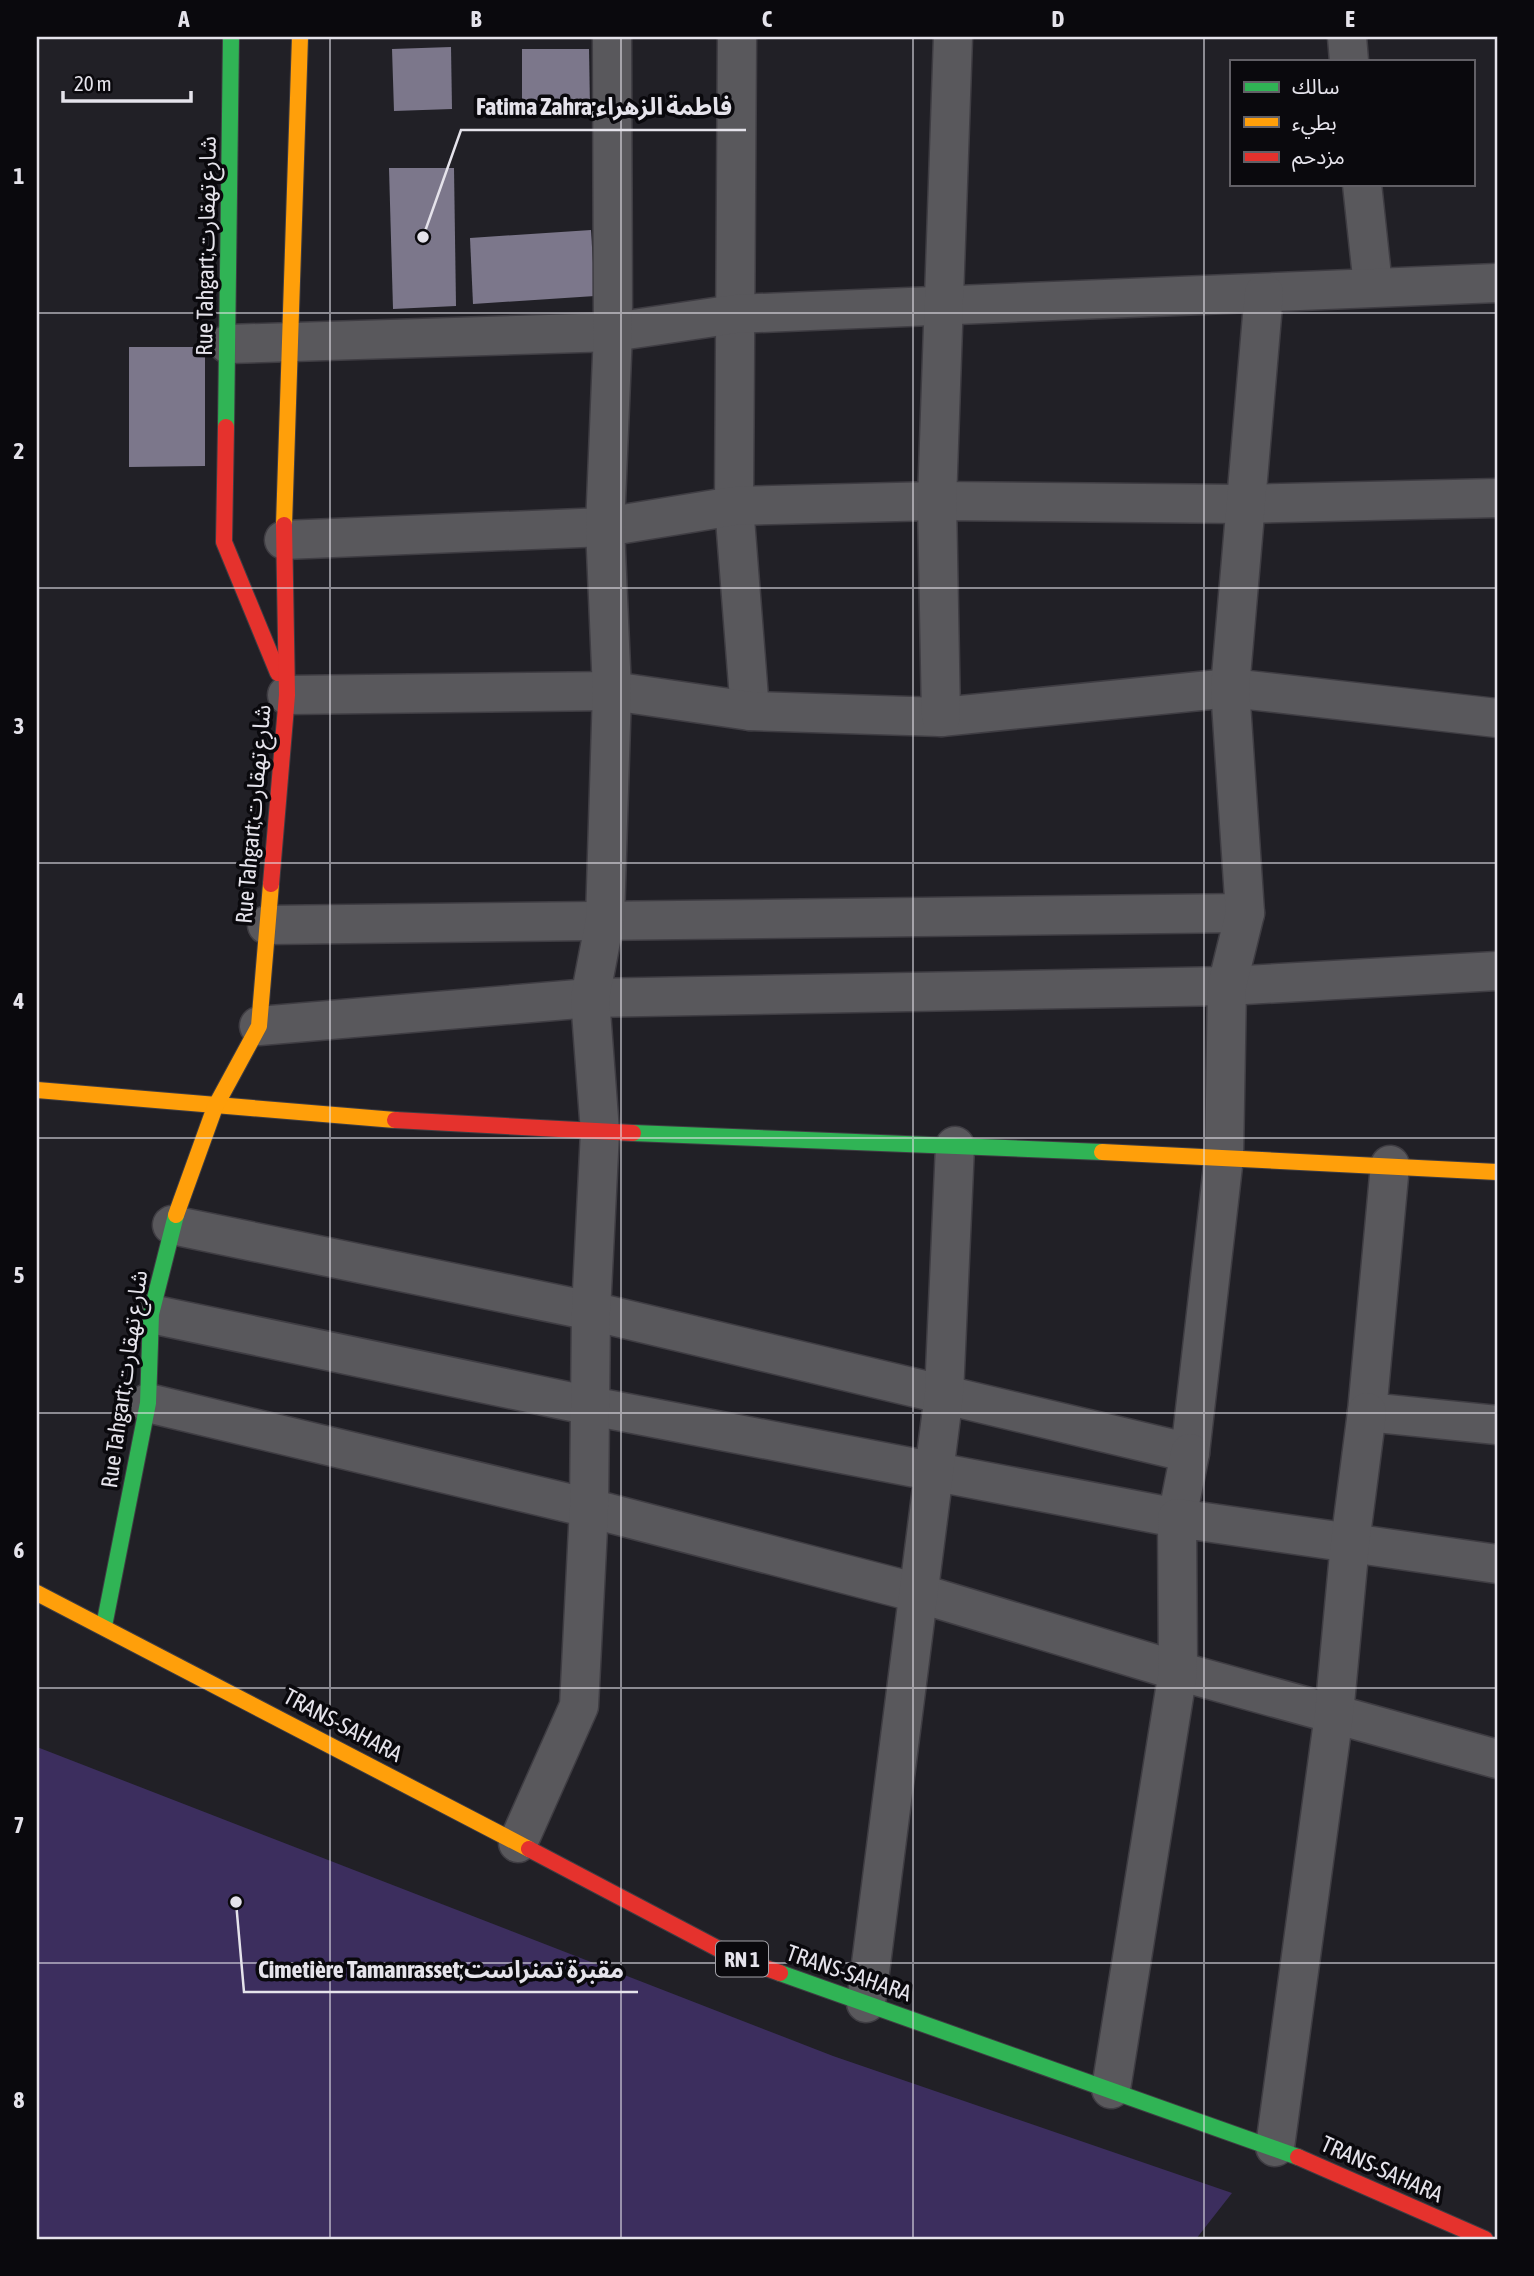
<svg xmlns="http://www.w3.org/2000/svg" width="1534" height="2276" viewBox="0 0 1534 2276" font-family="'Asap Condensed','Noto Sans Arabic',sans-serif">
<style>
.green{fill:#3c2e5e}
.building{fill:#7c778b}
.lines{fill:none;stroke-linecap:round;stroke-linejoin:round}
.street-casing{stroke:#3f3d43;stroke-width:41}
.fast-casing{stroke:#3f3d43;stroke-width:18}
.slow-casing{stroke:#3f3d43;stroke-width:18}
.jam-casing{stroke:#3f3d43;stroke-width:18}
.street{stroke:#59585c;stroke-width:38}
.fast{stroke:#30b455;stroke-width:16}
.slow{stroke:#ff9f0a;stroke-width:16}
.jam{stroke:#e5322d;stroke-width:16}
.grid{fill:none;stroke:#e5e3eb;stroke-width:2;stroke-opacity:0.55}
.labels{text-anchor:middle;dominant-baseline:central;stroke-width:7;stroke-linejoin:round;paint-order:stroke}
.shield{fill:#0a090d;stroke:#a3a2a8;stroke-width:2}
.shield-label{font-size:21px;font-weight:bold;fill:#e5e3eb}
.street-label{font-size:23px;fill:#e5e3eb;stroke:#0a090d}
.leader{fill:none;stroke:#e5e3eb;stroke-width:2.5}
.callout-dot{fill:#e5e3eb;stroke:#0a090d;stroke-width:2.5}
.callout-label{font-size:24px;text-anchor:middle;font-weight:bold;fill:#e5e3eb;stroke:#0a090d;stroke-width:7;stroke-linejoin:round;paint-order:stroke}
.neatline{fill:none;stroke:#e5e3eb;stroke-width:2.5}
.grid-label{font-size:23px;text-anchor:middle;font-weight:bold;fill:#e5e3eb}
</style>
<rect width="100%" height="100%" fill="#212026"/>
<path class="green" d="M37,1747L833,2056L1232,2193L1196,2239H37Z"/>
<g class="building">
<path d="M451,47L452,109L394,111L392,49Z"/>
<path d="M522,49H589L590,108H522Z"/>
<path d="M389,168H454L456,306L393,309Z"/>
<path d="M591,230L595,296L473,304L470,238Z"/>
<path d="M129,347H205V466L129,467Z"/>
</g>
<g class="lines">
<g class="street-casing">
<g id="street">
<path d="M737,37L734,506L750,711"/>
<path d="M1347,37L1349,61"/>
<path d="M1362,184L1373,286"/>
<path d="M228,344L613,332L735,314L1497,283"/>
<path d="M284,540L605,527L734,506L937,501L1243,504L1497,498"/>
<path d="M287,695L612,691L750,711L941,717L1230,688L1497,718"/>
<path d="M941,717L937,501L953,37"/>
<path d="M267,925L1245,913"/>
<path d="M259,1026L590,998L1227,986L1497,971"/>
<path d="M1390,1165L1367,1412L1497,1425"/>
<path d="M172,1225L591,1311L1190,1453L1224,1157L1227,986L1245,913L1230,688L1264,293"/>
<path d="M151,1314L591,1406L1177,1518L1190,1453"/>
<path d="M148,1403L589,1508L918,1593L1178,1671L1497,1759"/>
<path d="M518,1843L579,1706L589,1508L591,1311L600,1132L590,998L605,920L612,691L605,527L613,332L612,37"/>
<path d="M866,2003L944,1394L955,1146"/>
<path d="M1111,2089L1178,1671L1177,1518L1497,1564"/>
<path d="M1275,2147L1334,1714L1350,1543L1367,1412"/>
</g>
</g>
<g class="fast-casing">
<g id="fast">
<path d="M226,427L231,37"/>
<path d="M633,1133L1102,1152"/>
<path d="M104,1626L148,1403L151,1314L176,1215"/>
<path d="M780,1973L1298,2157"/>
</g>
</g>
<g class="slow-casing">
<g id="slow">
<path d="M284,525L300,37"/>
<path d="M37,1090L395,1120"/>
<path d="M1102,1152L1497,1172"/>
<path d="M176,1215L215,1107L259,1026L271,884"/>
<path d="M37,1593L529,1849"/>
</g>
</g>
<g class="jam-casing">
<g id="jam">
<path d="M226,427L224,542L278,673"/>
<path d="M271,884L287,695L284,525"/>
<path d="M395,1120L633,1133"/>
<path d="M529,1849L732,1956L780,1973"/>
<path d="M1298,2157L1485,2239"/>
</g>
</g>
<use href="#street" class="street"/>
<use href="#fast" class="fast"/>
<use href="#slow" class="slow"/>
<use href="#jam" class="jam"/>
</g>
<path class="grid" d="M330,37V2239M621,37V2239M913,37V2239M1204,37V2239M37,313H1497M37,588H1497M37,863H1497M37,1138H1497M37,1413H1497M37,1688H1497M37,1963H1497"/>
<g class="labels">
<rect class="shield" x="716" y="1941.5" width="52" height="35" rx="5"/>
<g class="shield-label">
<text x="742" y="1959">RN 1</text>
</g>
<g class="street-label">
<text transform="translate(206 246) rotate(-89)">Rue Tahgart;شارع تهقارت</text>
<text transform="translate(253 814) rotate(-85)">Rue Tahgart;شارع تهقارت</text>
<text transform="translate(124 1379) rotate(-82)">Rue Tahgart;شارع تهقارت</text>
<text transform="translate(343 1725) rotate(28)">TRANS-SAHARA</text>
<text transform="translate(849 1973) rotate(19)">TRANS-SAHARA</text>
<text transform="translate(1382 2169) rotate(24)">TRANS-SAHARA</text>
</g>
</g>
<path class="leader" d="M423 237L461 130H746M236 1902L244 1992H638"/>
<g class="callout-dot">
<circle cx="423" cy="237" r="7"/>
<circle cx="236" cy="1902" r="7"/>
</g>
<g class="callout-label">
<text x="604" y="115">Fatima Zahra;فاطمة الزهراء</text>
<text x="441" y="1978">Cimetière Tamanrasset;مقبرة تمنراست</text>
</g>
<rect width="1534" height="2276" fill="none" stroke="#0a090d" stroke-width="77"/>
<rect x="1230" y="60" width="245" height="126" fill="#0a090d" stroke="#626066" stroke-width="2"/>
<rect x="1244" y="82" width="35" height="10" fill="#30b455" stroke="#626066" stroke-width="2"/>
<text x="1292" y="94" font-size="21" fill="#e5e3eb">سالك</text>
<rect x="1244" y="117" width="35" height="10" fill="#ff9f0a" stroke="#626066" stroke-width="2"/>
<text x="1292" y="130" font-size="21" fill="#e5e3eb">بطيء</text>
<rect x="1244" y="152" width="35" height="10" fill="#e5322d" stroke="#626066" stroke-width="2"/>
<text x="1292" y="164" font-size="21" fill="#e5e3eb">مزدحم</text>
<path d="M63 91v10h128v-10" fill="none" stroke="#e5e3eb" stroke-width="3.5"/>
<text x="74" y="91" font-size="21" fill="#e5e3eb" stroke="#0a090d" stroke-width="5" paint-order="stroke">20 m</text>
<rect x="38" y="38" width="1458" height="2200" class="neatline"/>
<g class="grid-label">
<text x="184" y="27">A</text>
<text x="476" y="27">B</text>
<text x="767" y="27">C</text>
<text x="1058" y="27">D</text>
<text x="1350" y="27">E</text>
<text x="19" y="184">1</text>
<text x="19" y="459">2</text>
<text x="19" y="734">3</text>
<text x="19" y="1009">4</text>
<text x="19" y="1283">5</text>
<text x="19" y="1558">6</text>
<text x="19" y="1833">7</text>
<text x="19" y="2108">8</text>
</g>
</svg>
